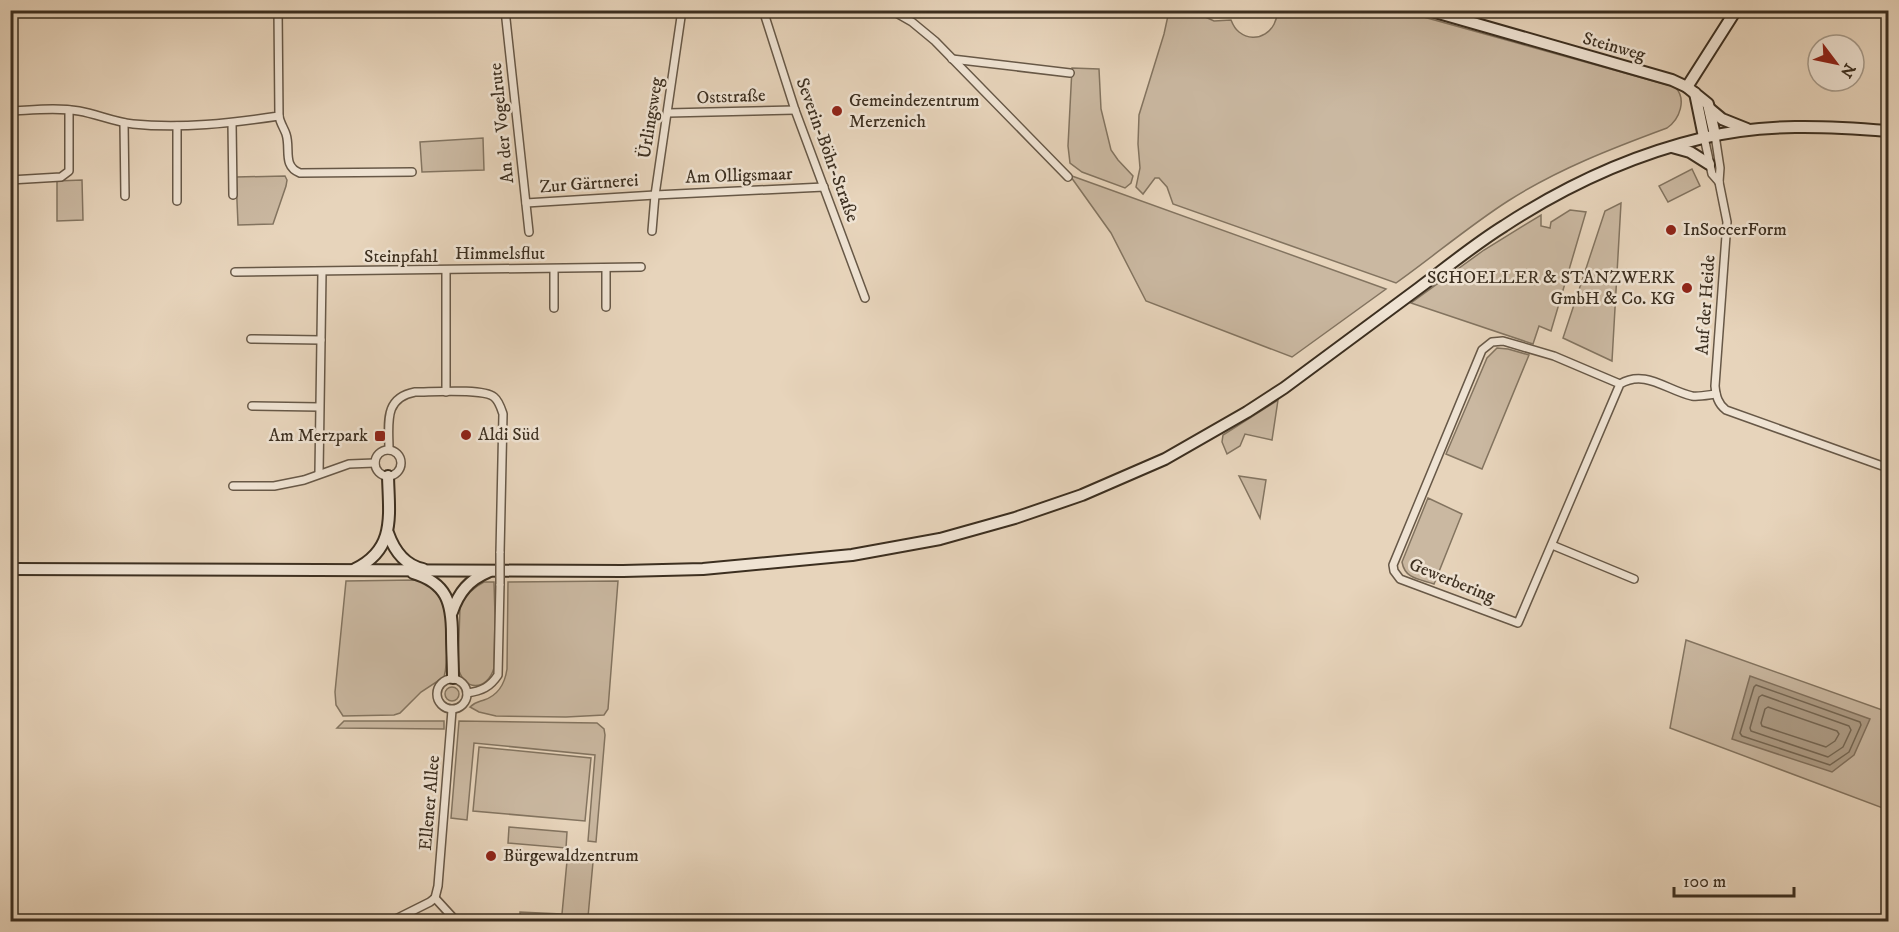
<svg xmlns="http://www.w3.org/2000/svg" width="1899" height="932" viewBox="0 0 1899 932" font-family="'IM FELL DW Pica',serif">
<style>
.green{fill:#cab8a1;stroke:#837460;stroke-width:1.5}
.water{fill:#ad9c86;stroke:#80705d;stroke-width:1.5}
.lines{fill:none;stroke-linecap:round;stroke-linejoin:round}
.shore{stroke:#746653;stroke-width:1.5}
.street-casing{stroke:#675847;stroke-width:10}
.secondary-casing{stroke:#3c2f20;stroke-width:14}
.street{stroke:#efe3d3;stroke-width:7}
.secondary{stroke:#efe3d3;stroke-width:10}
.street-bridge-casing{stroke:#675847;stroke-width:10;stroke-linecap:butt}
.street-bridge{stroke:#efe3d3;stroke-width:7}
.poi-dot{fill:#8f2418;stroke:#efe3d3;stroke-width:2}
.labels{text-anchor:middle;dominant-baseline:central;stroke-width:5;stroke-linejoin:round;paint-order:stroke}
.street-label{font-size:18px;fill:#3c2f20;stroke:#efe3d3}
.poi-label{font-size:18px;fill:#3c2f20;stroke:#efe3d3;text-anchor:start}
</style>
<rect width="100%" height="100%" fill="#e7d4bb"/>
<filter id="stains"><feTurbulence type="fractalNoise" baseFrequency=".00333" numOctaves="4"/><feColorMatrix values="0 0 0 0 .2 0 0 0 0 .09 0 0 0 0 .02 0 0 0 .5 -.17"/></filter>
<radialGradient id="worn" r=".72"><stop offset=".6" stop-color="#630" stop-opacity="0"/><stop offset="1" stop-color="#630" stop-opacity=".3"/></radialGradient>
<g class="green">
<path d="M1169,11H1203V16L1214,21L1231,20C1233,25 1235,29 1239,32C1257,46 1278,30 1277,11H1402L1675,87C1687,99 1680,119 1667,128C1613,148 1558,169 1508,201C1469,226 1434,256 1396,283L1173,204L1167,187L1159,178H1155L1143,194L1136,187L1140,168L1138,144L1139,115L1164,34Z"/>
<path d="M1072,68L1099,69L1101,109L1111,150L1118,160L1133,176L1131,183L1125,188L1082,172L1070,163L1068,146Z"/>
<path d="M483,138L484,170L422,172L420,142Z"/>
<path d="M1692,169L1700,186L1668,202L1659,186Z"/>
<path d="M285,176L287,180L286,186L273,224L238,225L236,177Z"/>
<path d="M1072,176L1386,289L1292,357L1146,301L1111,233L1071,177Z"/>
<path d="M82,180L83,220L57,221V181Z"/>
<path d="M1621,203L1612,361L1563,338L1605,211Z"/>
<path d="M1570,210L1586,212L1551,331L1539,326L1533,344L1411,303L1484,250L1541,215V226L1550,228L1551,222Z"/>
<path d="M1497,348L1508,349L1529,355L1482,469L1446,454L1487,358Z"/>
<path d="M1278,400L1272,440L1245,434L1240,446L1227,454L1222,442L1223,435Z"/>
<path d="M1239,476L1266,480L1260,518Z"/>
<path d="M1428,498L1462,514L1434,584C1419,579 1405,579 1402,562Z"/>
<path d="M415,580C446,587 447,617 447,643C447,654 447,667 444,677L421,692L400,713L394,715L343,716L336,705L335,692L346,581Z"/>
<path d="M618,581L608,709L604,715L566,717L496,716L479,712L470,707C475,702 478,702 484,700C499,695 505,683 507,669L508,582Z"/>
<path d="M484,582H494L495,616L494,668C487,692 463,691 458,667L460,607C465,595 472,588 484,582Z"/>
<path d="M1686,640L1888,712V810L1670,728Z"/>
<circle cx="452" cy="694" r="7"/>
<path d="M344,721H444V729L337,728Z"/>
<path d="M459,721L597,723L604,729L605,735L596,842L588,841L595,755L474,743L467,820L451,818Z"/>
<path d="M479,747L591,758L585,821L473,811Z"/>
<path d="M509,827L567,832L566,848L508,843Z"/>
<path d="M567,861L593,862L588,917L586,921H520V912L562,914Z"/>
</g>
<path class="water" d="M1750,676L1870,719L1854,755L1832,772L1732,739Z"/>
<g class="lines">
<g class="shore">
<path d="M1756,685L1860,722L1861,725L1849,752L1830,765L1742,736L1740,733L1754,687Z"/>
<path d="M1762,695L1849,726L1851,730L1843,747L1828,757L1751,731L1750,728L1759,697Z"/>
<path d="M1768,707L1837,731L1839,734L1835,741L1826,747L1762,726L1761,723L1765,709Z"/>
</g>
<g class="street-casing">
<g id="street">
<path d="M505,10L529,232"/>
<path d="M763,10L795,110L865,298"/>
<path d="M891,10L912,22L935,41L1068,177"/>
<path d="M952,59L1070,73"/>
<path d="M10,89L11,111"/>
<path d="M10,111C33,110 57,107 79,111C97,114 114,122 133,124C181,129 231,123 279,116L278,10"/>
<path d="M668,113L795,110"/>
<path d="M279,116C280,123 284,128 286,134C291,149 282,166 300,173L412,172"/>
<path d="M124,123L125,196"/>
<path d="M232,123L233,195"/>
<path d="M177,126V201"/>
<path d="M1715,135L1720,168L1719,182L1727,222L1715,386C1716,396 1718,404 1726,410L1888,468"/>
<path d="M1704,137L1712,174L1719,182"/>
<path d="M10,180L61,177L69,171V110"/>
<path d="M526,203L655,195L824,187"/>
<path d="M652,231L655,195L682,10"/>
<path d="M606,268V307"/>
<path d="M554,269V308"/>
<path d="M446,270V392"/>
<path d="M235,272L641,267"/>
<path d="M251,339L321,340"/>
<path d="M1620,384L1554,356L1503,341L1492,342L1482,350L1393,565L1394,571L1400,579L1518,623L1620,384C1645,369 1666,390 1692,396C1699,397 1708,395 1716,394"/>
<path d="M252,406L319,407"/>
<circle cx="388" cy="463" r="13"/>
<path d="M389,450C389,424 383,398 415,392C432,392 483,388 494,397C499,401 501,408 503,414L500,553"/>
<path d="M319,473L322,272"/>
<path d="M233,486H274L304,480L349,464L375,463"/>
<path d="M1552,545L1634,579"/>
<circle cx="452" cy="694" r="15"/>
<path d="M467,693C482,691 490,687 498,675L500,584"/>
<path d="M435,898L438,886L452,710"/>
<path d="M435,898L457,922"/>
<path d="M390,922L430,902L435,898"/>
</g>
</g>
<g class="secondary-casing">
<g id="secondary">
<path d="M1428,10L1672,80L1687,87L1708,104L1715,135"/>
<path d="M1687,87L1736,10"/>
<path d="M1695,93L1704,137"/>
<path d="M1710,109L1722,119L1747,129"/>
<path d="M1672,147L1690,152L1709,164"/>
<path d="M388,533C394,550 404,565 423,569"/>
<path d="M10,569L623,571L703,569L852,555L940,539L1015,518L1082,495L1165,459L1247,412L1284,388C1329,355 1374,321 1419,288C1447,267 1475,244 1504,226C1565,186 1632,155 1703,138C1763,123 1827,126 1888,131"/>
<path d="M355,569C396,549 389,516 388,476"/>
<path d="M413,573C447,583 452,603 452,635C452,649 453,664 453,678"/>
<path d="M452,612C459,592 469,580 488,572"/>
</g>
</g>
<use href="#street" class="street"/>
<use href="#secondary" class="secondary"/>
<g class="street-bridge-casing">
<path id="street-bridge" d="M500,584V553"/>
</g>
<use href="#street-bridge" class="street-bridge"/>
</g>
<g class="poi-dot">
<circle cx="837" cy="111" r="6"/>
<circle cx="1671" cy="230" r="6"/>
<circle cx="1687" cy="288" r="6"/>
<circle cx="466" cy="435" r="6"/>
<rect x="374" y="430" width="12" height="12" rx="3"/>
<circle cx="491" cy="856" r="6"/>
</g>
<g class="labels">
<g class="street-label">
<text transform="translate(1614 47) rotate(16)">Steinweg</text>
<text transform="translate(731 97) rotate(-2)">Oststraße</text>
<text transform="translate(651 118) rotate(-81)">Ürlingsweg</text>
<text transform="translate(502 123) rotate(-96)">An der Vogelrute</text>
<text transform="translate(827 150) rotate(70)">Severin-Böhr-Straße</text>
<text transform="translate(739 176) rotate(-2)">Am Olligsmaar</text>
<text transform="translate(589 184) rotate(-4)">Zur Gärtnerei</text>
<text x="500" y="254">Himmelsflut</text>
<text x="401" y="257">Steinpfahl</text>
<text transform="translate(1706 305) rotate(-86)">Auf der Heide</text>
<text transform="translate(1452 581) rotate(22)">Gewerbering</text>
<text transform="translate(430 803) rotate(-85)">Ellener Allee</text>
</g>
<g class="poi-label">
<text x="849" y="101">Gemeindezentrum<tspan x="849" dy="21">Merzenich</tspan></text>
<text x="1683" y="230">InSoccerForm</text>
<text x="1675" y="278" text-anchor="end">SCHOELLER &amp; STANZWERK<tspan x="1675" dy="21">GmbH &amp; Co. KG</tspan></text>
<text x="478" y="435">Aldi Süd</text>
<text x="368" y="436" text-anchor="end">Am Merzpark</text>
<text x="503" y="856">Bürgewaldzentrum</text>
</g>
</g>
<rect width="1899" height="932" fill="none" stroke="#e7d4bb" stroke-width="36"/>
<rect x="12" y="12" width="1875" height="908" fill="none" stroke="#3c2f20" stroke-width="3"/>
<rect x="18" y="18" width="1863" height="896" fill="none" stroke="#3c2f20" stroke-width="1.5"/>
<g transform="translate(1836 63) rotate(122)"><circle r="28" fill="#efe3d3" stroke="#a79b8b" stroke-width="1.5"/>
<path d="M0-4.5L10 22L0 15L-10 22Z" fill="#8f2418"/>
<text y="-9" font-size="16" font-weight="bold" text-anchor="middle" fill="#3c2f20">N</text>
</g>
<path d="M1674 887v9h120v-9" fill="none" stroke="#3c2f20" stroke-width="3"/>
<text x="1683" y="887" font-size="18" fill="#3c2f20" stroke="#efe3d3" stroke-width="4.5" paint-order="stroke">100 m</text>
<rect width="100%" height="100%" filter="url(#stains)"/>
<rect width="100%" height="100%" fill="url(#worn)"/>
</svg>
